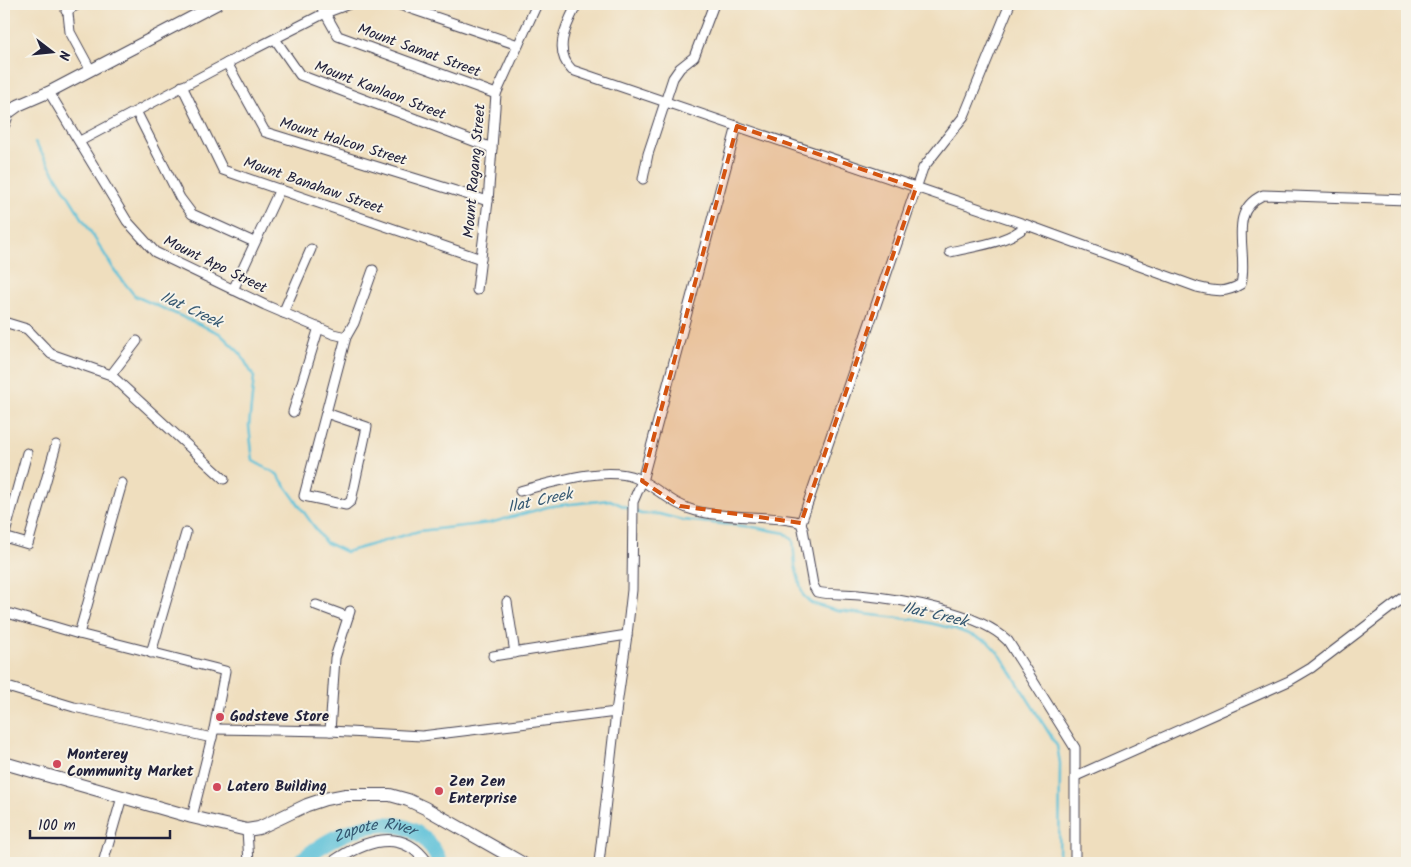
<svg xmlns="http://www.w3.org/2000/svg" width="1411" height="867" viewBox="0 0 1411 867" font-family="Kalam,sans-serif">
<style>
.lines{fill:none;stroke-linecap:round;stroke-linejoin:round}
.stream{stroke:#5ac0d8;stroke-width:2.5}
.river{stroke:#5ac0d8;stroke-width:16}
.minor-casing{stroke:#413e4f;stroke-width:11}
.tertiary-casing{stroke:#413e4f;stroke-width:13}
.secondary-casing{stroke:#413e4f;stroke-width:14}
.minor{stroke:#fff;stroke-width:9}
.tertiary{stroke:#fff;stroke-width:11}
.secondary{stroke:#fff;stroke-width:12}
.marked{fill:#d45411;fill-opacity:0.2;stroke:#d45411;stroke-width:4;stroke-dasharray:10 6;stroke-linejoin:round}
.poi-dot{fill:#d1495b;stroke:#f7f3e8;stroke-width:2}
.labels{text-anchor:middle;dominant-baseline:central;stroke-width:4;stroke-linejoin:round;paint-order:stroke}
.street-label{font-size:15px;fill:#22223b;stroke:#f7f3e8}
.poi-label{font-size:15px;font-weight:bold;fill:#22223b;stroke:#f7f3e8;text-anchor:start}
.water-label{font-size:16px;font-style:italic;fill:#365972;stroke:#f7f3e8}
</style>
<rect width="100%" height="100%" fill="#f7f3e8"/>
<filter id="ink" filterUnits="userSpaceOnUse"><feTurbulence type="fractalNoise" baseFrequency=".02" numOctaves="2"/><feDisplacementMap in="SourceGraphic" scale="10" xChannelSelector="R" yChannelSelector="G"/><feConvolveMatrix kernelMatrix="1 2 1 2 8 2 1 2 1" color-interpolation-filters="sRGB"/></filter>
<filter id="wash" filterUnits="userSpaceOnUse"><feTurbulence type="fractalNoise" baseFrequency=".0096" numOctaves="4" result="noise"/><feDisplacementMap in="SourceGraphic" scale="20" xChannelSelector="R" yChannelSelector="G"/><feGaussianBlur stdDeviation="1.12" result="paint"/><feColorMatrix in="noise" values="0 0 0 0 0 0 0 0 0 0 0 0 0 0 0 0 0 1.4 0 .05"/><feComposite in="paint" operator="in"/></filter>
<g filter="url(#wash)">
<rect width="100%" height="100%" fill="#efdebe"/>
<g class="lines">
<path class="stream" d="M35,142L115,271L135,296L219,333L240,353L254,377L249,426L253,461L277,474L325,542L346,552L419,531L490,523L551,506L610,500L641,514H659L682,520L753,527L785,533L793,540L795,566L803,595L811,603L837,611L917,620L955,629L987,641L1001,656L1057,746L1060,763L1059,863"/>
<path class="river" id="s1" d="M299,863C338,827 414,798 440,863"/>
</g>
</g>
<g filter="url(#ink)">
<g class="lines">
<g class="minor-casing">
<g id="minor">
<path d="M67,4L70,32L90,69"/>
<path d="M320,4L338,36L496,94"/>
<path d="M397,4L518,45"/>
<path d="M577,4C567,24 552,50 572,70L1027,225L1197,287C1214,291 1225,294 1241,284C1249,252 1226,212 1263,195L1407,200"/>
<path d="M66,11L79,4"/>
<path d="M275,39L300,75L492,148"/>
<path d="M227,63L265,132L488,201"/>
<path d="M182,86L223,170L481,259"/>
<path d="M49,92L127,221L155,252L265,305L333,334L346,337L354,323L373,270"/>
<path d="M137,113L180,198L192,214L254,242"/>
<path d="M80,141L227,63L325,13L349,4"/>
<path d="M643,179L648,154L673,78L680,68L694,57L714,4"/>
<path d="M950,252C975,246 1008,243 1027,225"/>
<path d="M233,290L280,189"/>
<path d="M477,290L488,201L496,94L537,4"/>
<path d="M283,313L311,249"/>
<path d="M4,322L27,329L51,354L111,375L224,479"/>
<path d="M111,375L137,341"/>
<path d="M293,412L319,327"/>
<path d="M326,413L367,427L351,501L346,505L304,496L346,337"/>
<path d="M122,483L79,634L225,671L214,729L192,817"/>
<path d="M520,491C551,483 606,465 636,478C657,487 672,505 696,511C728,519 762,515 795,521L801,523L803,529L813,585L817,592C830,595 845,593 859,595C900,599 978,611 1008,641L1075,748V863"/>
<path d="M801,523L923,168L964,116L1010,4"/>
<path d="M4,537L28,544L56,445"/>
<path d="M4,537L27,453"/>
<path d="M507,602L515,653"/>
<path d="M316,605L348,617"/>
<path d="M4,612L79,634"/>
<path d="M151,653L186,533"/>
<path d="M493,656L627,635"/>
<path d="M4,686L74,707L212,738"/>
<path d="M214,729L330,731L422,736L616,712"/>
<path d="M330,731L335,658L350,611"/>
<path d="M1076,776L1289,681L1311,668L1407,595"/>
<path d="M247,830L249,863"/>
<path d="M38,862L42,863"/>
<path d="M103,863L122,797"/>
<path d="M599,863L616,712L627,635L632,590L633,502L642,481L737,126"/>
</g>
</g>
<g class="tertiary-casing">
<g id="tertiary">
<path d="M4,124L8,113L19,105L49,92L217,4"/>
<path d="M332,863C363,841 402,826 427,863"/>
</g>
</g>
<g class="secondary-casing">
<path id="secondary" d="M4,763L192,817L247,830L259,828L307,805L325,799L346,795H390L408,800L425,808L522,863"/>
</g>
<use href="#minor" class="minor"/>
<use href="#tertiary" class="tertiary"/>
<use href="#secondary" class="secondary"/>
</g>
</g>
<path class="marked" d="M737,126L916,188L801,523L680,506L642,481Z"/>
<g class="poi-dot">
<circle cx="220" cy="717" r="5"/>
<circle cx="57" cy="764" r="5"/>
<circle cx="217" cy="787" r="5"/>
<circle cx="439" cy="791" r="5"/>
</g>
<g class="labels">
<g class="street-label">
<text transform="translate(419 51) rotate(20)">Mount Samat Street</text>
<text transform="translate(380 91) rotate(21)">Mount Kanlaon Street</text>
<text transform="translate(343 142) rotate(17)">Mount Halcon Street</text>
<text transform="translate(475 171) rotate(-85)">Mount Ragang Street</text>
<text transform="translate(313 186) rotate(19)">Mount Banahaw Street</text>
<text transform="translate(215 265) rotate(26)">Mount Apo Street</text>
</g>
<g class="poi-label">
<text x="230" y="717">Godsteve Store</text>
<text x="67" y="755">Monterey<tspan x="67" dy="17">Community Market</tspan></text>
<text x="449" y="782">Zen Zen<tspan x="449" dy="17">Enterprise</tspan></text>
<text x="227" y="787">Latero Building</text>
</g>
<g class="water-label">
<text transform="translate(191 310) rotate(25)">Ilat Creek</text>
<text transform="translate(540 501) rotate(-12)">Ilat Creek</text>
<text transform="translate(935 615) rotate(13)">Ilat Creek</text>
<text stroke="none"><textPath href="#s1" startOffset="85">Zapote River</textPath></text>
</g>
</g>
<rect width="1411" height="867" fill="none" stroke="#f7f3e8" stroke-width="20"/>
<g transform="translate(52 52) rotate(106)" stroke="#f7f3e8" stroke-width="4" paint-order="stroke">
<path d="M0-4L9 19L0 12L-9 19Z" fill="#22223b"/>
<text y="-8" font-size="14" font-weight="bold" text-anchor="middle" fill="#22223b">N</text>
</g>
<path d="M30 830v8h140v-8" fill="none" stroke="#22223b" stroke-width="2.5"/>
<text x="38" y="830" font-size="15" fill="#22223b" stroke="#f7f3e8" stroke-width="4" paint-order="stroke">100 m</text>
</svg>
